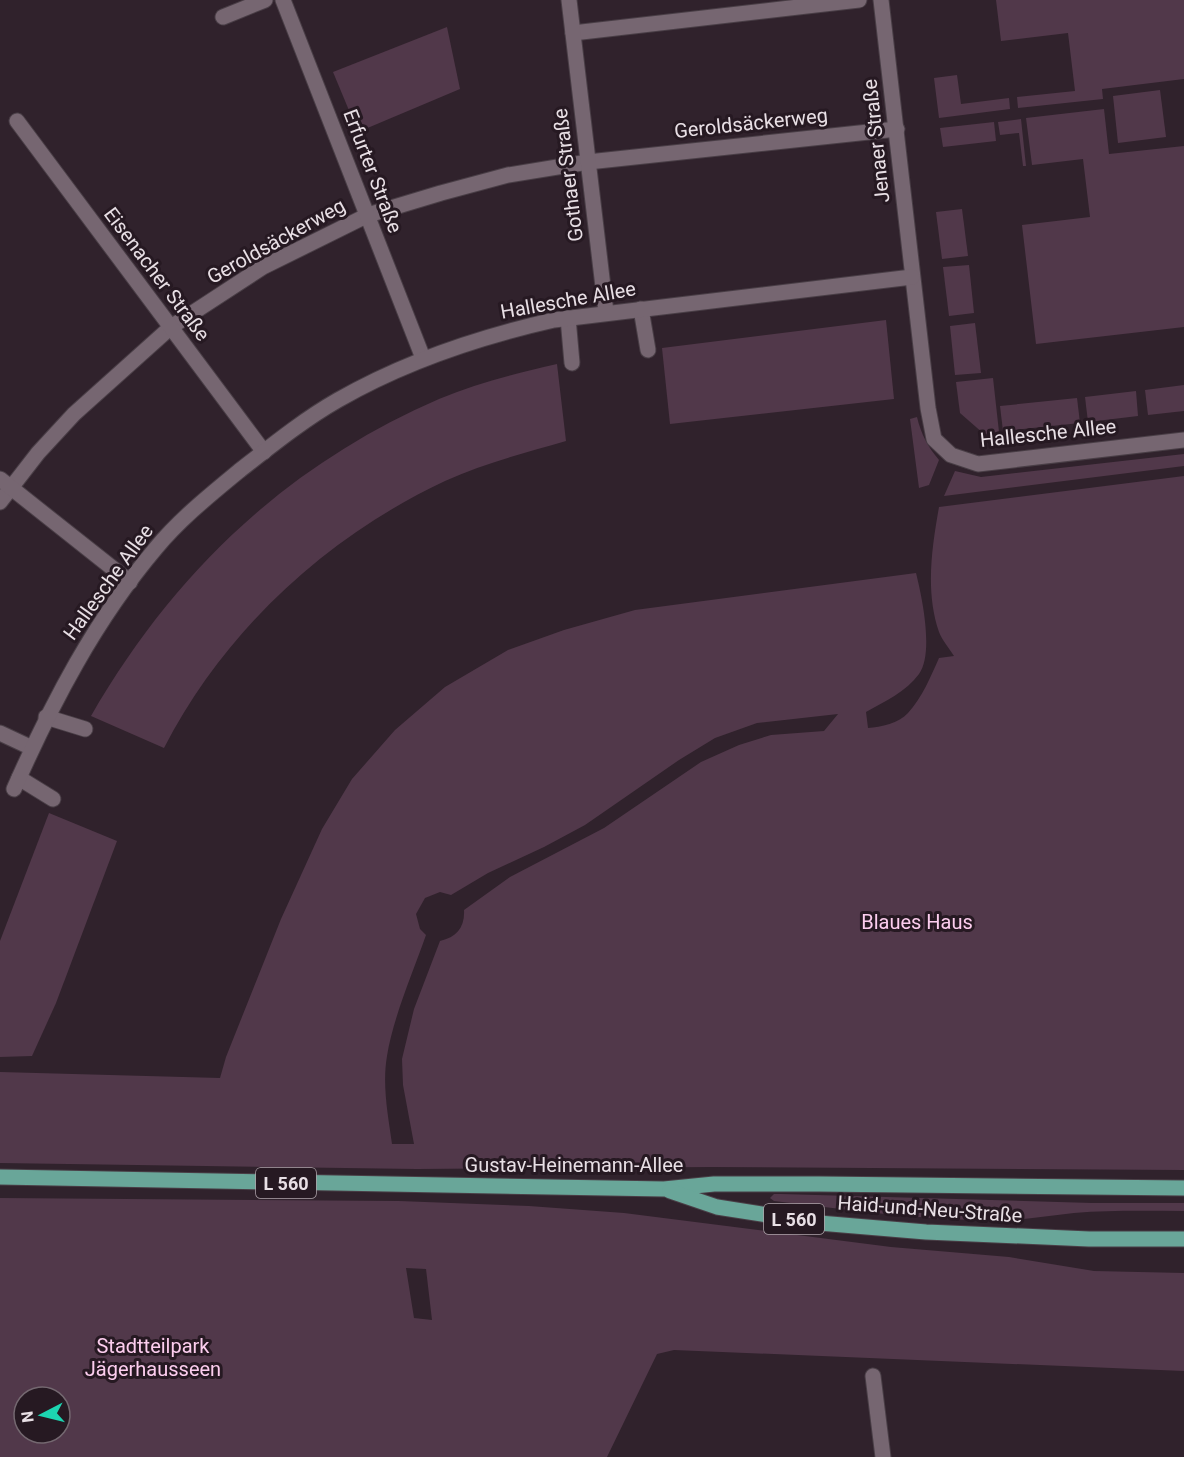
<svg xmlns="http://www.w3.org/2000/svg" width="1184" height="1457" viewBox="0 0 1184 1457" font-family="Roboto,sans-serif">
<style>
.green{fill:#51384a;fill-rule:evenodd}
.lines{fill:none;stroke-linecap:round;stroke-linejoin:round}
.lane-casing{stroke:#493e46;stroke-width:17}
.street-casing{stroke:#493e46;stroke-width:17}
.primary-casing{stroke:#493e46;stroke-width:17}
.lane{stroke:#766671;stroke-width:15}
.street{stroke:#766671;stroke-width:15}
.primary{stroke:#69a699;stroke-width:15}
.labels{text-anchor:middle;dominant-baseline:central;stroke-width:6;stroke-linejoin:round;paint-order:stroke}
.shield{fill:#261922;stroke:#aea4aa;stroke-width:1.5}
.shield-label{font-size:18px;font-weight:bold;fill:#e8dfe5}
.street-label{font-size:20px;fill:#e8dfe5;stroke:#261922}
.park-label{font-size:20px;fill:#fccdee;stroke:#261922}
</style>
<rect width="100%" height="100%" fill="#30222c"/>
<g class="green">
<path d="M996,0H1184V79L1102,89L1103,99L1018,108L1017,97L1075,91L1068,33L1001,41Z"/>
<path d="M447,27L460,89L358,132L333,72Z"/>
<path d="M957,75L961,104L1009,98L1010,109L939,118L934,78Z"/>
<path d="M1160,90L1166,137L1118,143L1113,96Z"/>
<path d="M1104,109L1109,154L1184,146V327L1036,344L1022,225L1090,217L1083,159L1032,165L1026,118Z"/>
<path d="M1021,119L1026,166H1023L1019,133L1000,135L998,122Z"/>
<path d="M994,122L996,141L943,147L940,128Z"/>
<path d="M962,209L968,256L942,259L936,212Z"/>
<path d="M969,265L974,313L949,316L943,267Z"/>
<path d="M886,320L894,399L670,424L662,348Z"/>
<path d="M975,323L981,373L955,375L950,326Z"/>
<path d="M557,364L566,441C525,453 484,463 445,481C326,537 225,630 164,748L91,716C174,572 287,465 439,399C477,383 518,373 557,364Z"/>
<path d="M993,378L999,432L984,434L960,413L956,382Z"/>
<path d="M1184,385V411L1148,415L1145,390Z"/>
<path d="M1136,391L1138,416L1088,422L1085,397Z"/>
<path d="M1077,398L1080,423L1003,431L1000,406Z"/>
<path d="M917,417C921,434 928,447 939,460L929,485L919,488L910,419Z"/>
<path d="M1184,454V466L944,496L955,471L981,477Z"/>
<path d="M1184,476V1170L711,1167L417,1169L0,1163V1072L220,1078L226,1057L281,919L322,829L352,779L395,730L445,687L508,650L564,630L635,610L916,573C922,597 934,653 919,674C906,692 885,701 866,712L868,728C881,727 899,723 908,713C922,698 931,676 939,658L954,656C949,648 942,640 939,632C925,591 932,547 939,507ZM838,714L824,731L771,735L739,745L701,762L604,828L510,877L464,910C465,927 457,937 440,941L414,1009L402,1059L403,1085L414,1144H392C388,1115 382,1085 387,1056C393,1018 413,972 426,935L420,929L416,914L425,898L440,892L451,895L488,873L544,847L585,825L679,760L715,738L757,723Z"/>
<path d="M49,813L117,841L56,1003L32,1056L0,1057V941Z"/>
<path d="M781,1194L1092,1203H1184V1211C1147,1211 1111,1210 1074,1213C1053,1215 1032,1219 1011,1220C932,1222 852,1210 774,1201L770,1198L774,1194Z"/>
<path d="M0,1198L399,1201L529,1206L624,1213L891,1247L1009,1257L1094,1271L1184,1273V1371L674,1350L657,1354L607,1457H0ZM406,1268L426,1269L432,1320L414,1318ZM24,1397H60V1433H24Z"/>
</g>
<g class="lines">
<g class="lane-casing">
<g id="lane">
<path d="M223,17L265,0"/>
<path d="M573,33L859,0"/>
<path d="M641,309L648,350"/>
<path d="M568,318L572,363"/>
<path d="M0,502L38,453L74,414L171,327L263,267L368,215L441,193L508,175L588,162L897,129"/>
<path d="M46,717L85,729"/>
<path d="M19,778L53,799"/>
<path d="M873,1376L883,1457"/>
</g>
</g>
<g class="street-casing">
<g id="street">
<path d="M283,0L423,358"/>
<path d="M569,0L606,312"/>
<path d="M881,0L928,408L934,439L951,455L978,464L1184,440"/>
<path d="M17,121L264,452"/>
<path d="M0,479L130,582"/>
<path d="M0,733L32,748"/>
<path d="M14,789C52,703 95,620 156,548C180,519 210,495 239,471C271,446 303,420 338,400C406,361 479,337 554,320L912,277"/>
</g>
</g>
<g class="primary-casing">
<g id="primary">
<path d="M0,1177L664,1189L714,1184H819L1184,1188"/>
<path d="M670,1191L717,1207L819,1223L926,1232L1089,1239H1184"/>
</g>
</g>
<use href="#lane" class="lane"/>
<use href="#street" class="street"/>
<use href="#primary" class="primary"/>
</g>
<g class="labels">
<g class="shield">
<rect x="256" y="1168" width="60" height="30" rx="4.5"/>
<rect x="764" y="1204" width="60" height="30" rx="4.5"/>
</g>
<g class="shield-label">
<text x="286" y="1183">L 560</text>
<text x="794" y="1219">L 560</text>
</g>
<g class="street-label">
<text transform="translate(751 123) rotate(-6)">Geroldsäckerweg</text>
<text transform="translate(876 141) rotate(-96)">Jenaer Straße</text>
<text transform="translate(373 171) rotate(69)">Erfurter Straße</text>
<text transform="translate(568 175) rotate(-97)">Gothaer Straße</text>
<text transform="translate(276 241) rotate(-29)">Geroldsäckerweg</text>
<text transform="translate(157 274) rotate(53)">Eisenacher Straße</text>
<text transform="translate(568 300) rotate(-10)">Hallesche Allee</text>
<text transform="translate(1048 433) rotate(-6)">Hallesche Allee</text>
<text transform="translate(108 582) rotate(-54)">Hallesche Allee</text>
<text x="574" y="1165">Gustav-Heinemann-Allee</text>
<text transform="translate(930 1209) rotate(4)">Haid-und-Neu-Straße</text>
</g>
<g class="park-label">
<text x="917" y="922">Blaues Haus</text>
<text x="153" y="1346">Stadtteilpark<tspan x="153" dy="23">Jägerhausseen</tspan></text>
</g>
</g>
<g transform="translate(42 1415) rotate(263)"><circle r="28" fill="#261922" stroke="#746870" stroke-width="1.5"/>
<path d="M0-4.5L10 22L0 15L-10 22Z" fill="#1dd5b1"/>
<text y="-9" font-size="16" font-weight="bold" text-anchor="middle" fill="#e8dfe5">N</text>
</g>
</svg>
